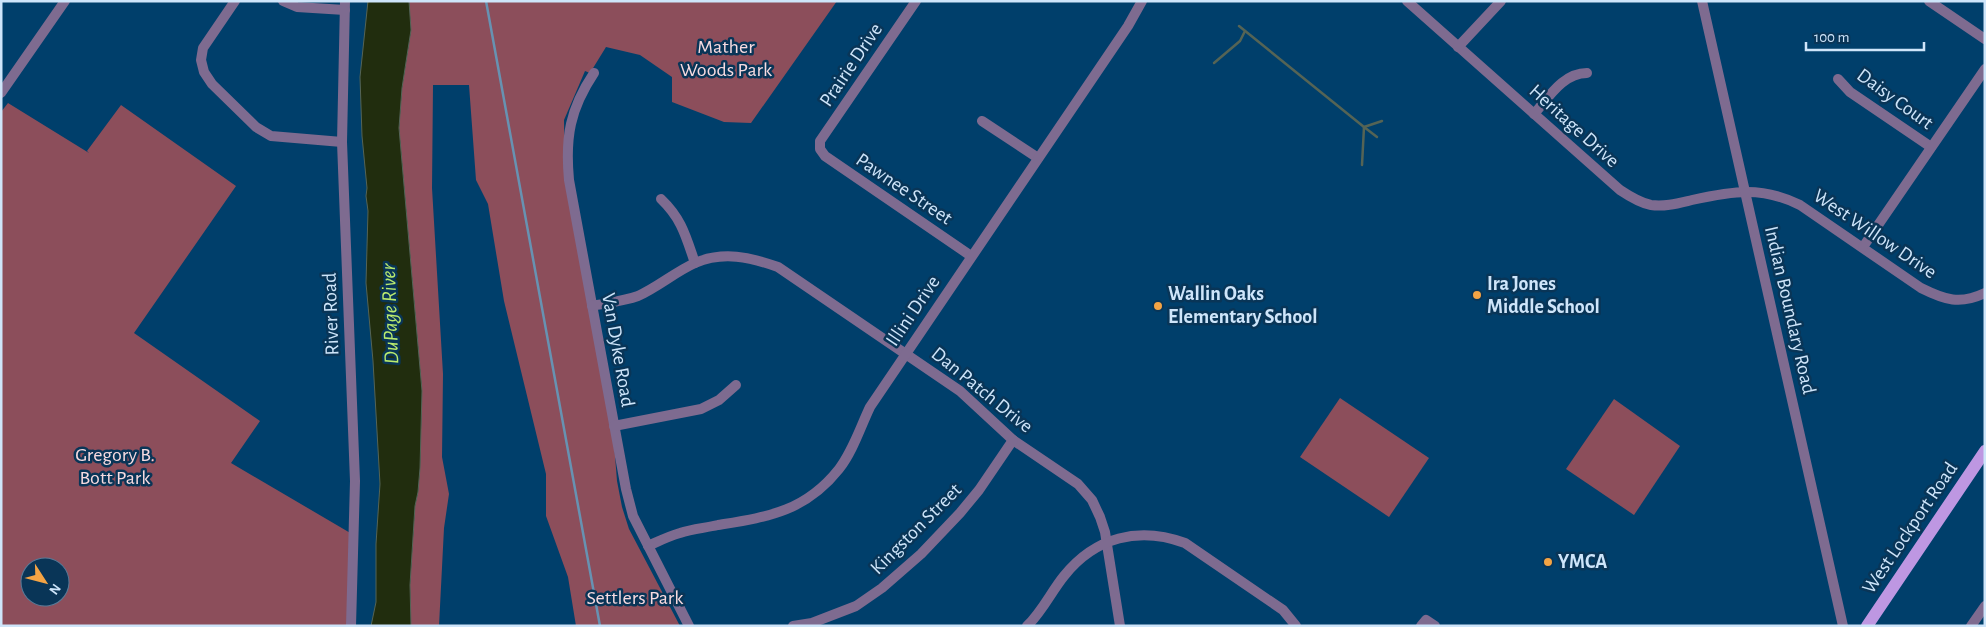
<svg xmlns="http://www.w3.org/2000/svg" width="1986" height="627" viewBox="0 0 1986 627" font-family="'Alegreya Sans',sans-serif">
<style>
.green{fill:#8c4e5b;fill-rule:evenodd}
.water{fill:#212d0e;stroke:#556455}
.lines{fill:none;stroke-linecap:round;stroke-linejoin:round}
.stream{stroke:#556455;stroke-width:2.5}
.minor{stroke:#7e6b90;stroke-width:10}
.major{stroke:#be97e2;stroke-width:12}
.rail{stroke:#6792b2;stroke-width:2.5}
.poi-dot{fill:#f4a444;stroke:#093557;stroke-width:2}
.labels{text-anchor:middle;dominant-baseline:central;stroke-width:5;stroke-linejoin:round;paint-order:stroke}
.park-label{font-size:20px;fill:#f8dbe0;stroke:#093557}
.street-label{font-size:20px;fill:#cee5fa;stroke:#093557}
.poi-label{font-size:20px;font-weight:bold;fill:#cee5fa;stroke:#093557;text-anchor:start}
.water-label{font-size:21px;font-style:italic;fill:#bbec6e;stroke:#093557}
</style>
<rect width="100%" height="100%" fill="#003f6b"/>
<g class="green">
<path d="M409,1H837L751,123L724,122L672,102V77L640,55L606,47L590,73L585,71L564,120L565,181L614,443L617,481L622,507L629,529L680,626H576L568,577L546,516V474L504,301L488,204L476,180L469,85H433L432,188L443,374L442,457L449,494L444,528L439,626H411L410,585L415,506L418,492L420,468L422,391L399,128L402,88L411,30Z"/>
<path d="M8,103L89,153L87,151L121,105L236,186L134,333L260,421L231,463L352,534L349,626H1V112ZM30,567H60V597H30Z"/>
<path d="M1340,398L1429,458L1389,517L1300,457Z"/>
<path d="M1614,399L1680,446L1634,515L1566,469Z"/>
</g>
<path class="water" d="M368,1H409L411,30L402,88L399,128L422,391L420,468L418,492L415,506L410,585L411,626H371L376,602V544L380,484L373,361L366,283L368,211L366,196L367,188L362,136L360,77Z"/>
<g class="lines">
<g class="stream">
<path d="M1239,26L1364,127L1362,165"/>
<path d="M1214,63L1240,41L1245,31"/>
<path d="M1364,127L1382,121"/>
<path d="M1364,127L1377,137"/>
</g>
<g class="minor">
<path d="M235,1L203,48L201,60L204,72L212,84L256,127L271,136L342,142"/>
<path d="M283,1L297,7L345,10"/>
<path d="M345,1L342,142L355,481L351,626"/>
<path d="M916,1L820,141V149L825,156L971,256"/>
<path d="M1407,1L1620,190C1629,196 1640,203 1651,205C1665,207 1679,203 1692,200C1733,191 1762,186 1800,205L1921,288C1945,300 1960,305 1985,293"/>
<path d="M1702,1L1843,626"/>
<path d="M1929,1L1985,39"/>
<path d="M1458,47L1501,1"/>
<path d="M594,73C570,109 565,137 569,180L626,489L633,516L689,626"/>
<path d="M1838,79L1850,92L1931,147"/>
<path d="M1,93L65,1"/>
<path d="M1534,114C1549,97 1563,73 1587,73"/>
<path d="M982,121L1038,158"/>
<path d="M661,199C682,219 686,237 695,263"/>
<path d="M1863,247L1985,69"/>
<path d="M592,306C607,303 624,301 638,296C658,287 675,272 695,263C723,251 750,257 778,267L960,391L1013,440L1078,484L1092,500L1100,517L1105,532L1120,626"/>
<path d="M614,426L701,409L719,400L736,385"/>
<path d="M648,546C659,541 669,536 680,533C692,529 705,528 718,525C767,517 805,512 839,469C853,451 860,428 870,407L1128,26L1142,1"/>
<path d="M793,626L812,623L856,606L882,588L921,554L960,513L979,490L1013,440"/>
<path d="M1027,626C1042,612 1051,592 1064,576C1095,537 1139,526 1185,543L1283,610L1296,626"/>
<path d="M1421,626L1426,620L1435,626"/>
<path d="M1971,626L1985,606"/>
</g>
<path class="major" d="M1867,626L1985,451"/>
<path class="rail" d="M486,1L600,626"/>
</g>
<g class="poi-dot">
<circle cx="1477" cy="295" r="5"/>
<circle cx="1158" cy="306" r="5"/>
<circle cx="1548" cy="562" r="5"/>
</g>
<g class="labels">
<g class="park-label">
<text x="726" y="47">Mather<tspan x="726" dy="23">Woods Park</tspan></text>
<text x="115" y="455">Gregory B.<tspan x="115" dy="23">Bott Park</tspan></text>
<text x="635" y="598">Settlers Park</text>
</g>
<g class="street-label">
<text transform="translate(851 65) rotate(-56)">Prairie Drive</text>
<text transform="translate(1895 99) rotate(36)">Daisy Court</text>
<text transform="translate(1574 126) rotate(42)">Heritage Drive</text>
<text transform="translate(904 189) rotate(34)">Pawnee Street</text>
<text transform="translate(1875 234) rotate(34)">West Willow Drive</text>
<text transform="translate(1790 310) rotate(77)">Indian Boundary Road</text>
<text transform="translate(913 311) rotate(-56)">Illini Drive</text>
<text transform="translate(331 314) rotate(-92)">River Road</text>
<text transform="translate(618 350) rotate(80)">Van Dyke Road</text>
<text transform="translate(982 390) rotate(39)">Dan Patch Drive</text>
<text transform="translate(1910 528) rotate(-56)">West Lockport Road</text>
<text transform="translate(916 529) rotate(-45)">Kingston Street</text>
</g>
<g class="poi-label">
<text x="1487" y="284">Ira Jones<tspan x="1487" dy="23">Middle School</tspan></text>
<text x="1168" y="294">Wallin Oaks<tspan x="1168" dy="23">Elementary School</tspan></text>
<text x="1558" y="562">YMCA</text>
</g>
<g class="water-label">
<text transform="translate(390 314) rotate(-92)">DuPage River</text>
</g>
</g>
<rect width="1986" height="627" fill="none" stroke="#cee5fa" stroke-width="5"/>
<g transform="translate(45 582) rotate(126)"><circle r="24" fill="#093557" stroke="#587b98"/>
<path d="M0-4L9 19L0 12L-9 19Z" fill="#f4a444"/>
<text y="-8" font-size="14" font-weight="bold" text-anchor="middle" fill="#cee5fa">N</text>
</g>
<path d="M1806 42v8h118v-8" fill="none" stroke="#cee5fa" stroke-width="2.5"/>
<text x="1814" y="42" font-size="15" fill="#cee5fa" stroke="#093557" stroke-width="4" paint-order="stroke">100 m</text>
</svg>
